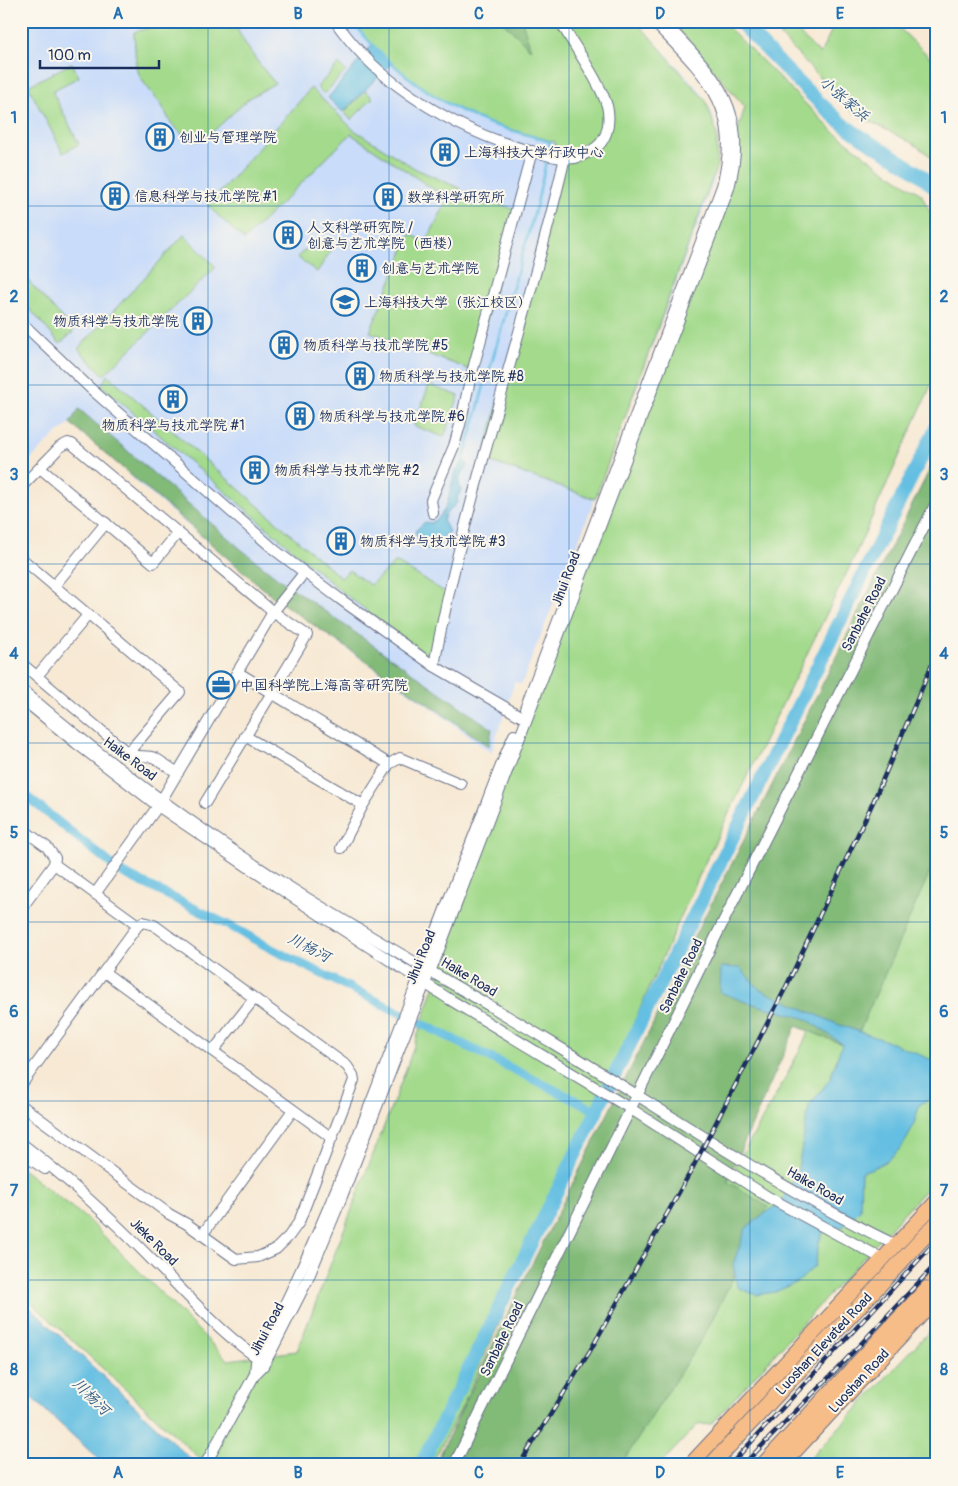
<svg xmlns="http://www.w3.org/2000/svg" width="958" height="1486" viewBox="0 0 958 1486" font-family="Pangolin,'LXGW WenKai TC',sans-serif">
<style>
.built{fill:#c9dcf9}
.green{fill:#a3da8c;stroke:#5f8475}
.forest{fill:#82ba78;stroke:#4e746b}
.water{fill:#65bfe2;stroke:#4077a0}
.lines{fill:none;stroke-linecap:round;stroke-linejoin:round}
.stream{stroke:#65bfe2;stroke-width:2.5}
.canal{stroke:#65bfe2;stroke-width:9}
.river{stroke:#65bfe2;stroke-width:14}
.minor-casing{stroke:#687087;stroke-width:12}
.major-casing{stroke:#687087;stroke-width:16}
.highway-casing{stroke:#687087;stroke-width:17}
.minor{stroke:#fff;stroke-width:10}
.major{stroke:#f7bd88;stroke-width:14}
.highway{stroke:#f7bd88;stroke-width:15}
.rail-casing{stroke:#1b2f5e;stroke-width:4.5}
.rail{stroke:#fbf7ec;stroke-width:2.5;stroke-dasharray:8;stroke-linecap:butt}
.grid{fill:none;stroke:#1f6fb2;stroke-width:1;stroke-opacity:0.55}
.labels{text-anchor:middle;dominant-baseline:central;stroke-width:4;stroke-linejoin:round;paint-order:stroke}
.poi-label{font-size:14px;fill:#1b2f5e;stroke:#fbf7ec;text-anchor:start}
.street-label{font-size:14px;fill:#1b2f5e;stroke:#fbf7ec}
.water-label{font-size:15px;font-style:italic;fill:#315a86;stroke:#fbf7ec}
.neatline{fill:none;stroke:#1f6fb2;stroke-width:2}
.grid-label{font-size:16px;text-anchor:middle;font-weight:bold;fill:#1f6fb2}
</style>
<rect width="100%" height="100%" fill="#fbf7ec"/>
<filter id="ink" filterUnits="userSpaceOnUse"><feTurbulence type="fractalNoise" baseFrequency=".02" numOctaves="2"/><feDisplacementMap in="SourceGraphic" scale="10" xChannelSelector="R" yChannelSelector="G"/><feConvolveMatrix kernelMatrix="1 2 1 2 8 2 1 2 1" color-interpolation-filters="sRGB"/></filter>
<filter id="wash" filterUnits="userSpaceOnUse"><feTurbulence type="fractalNoise" baseFrequency=".0096" numOctaves="4" result="noise"/><feDisplacementMap in="SourceGraphic" scale="20" xChannelSelector="R" yChannelSelector="G"/><feGaussianBlur stdDeviation="1.12" result="paint"/><feColorMatrix in="noise" values="0 0 0 0 0 0 0 0 0 0 0 0 0 0 0 0 0 1.4 0 .05"/><feComposite in="paint" operator="in"/></filter>
<g filter="url(#wash)">
<rect width="100%" height="100%" fill="#f7e9d4"/>
<path class="built" d="M21,21H636L700,91L711,110L716,129L718,149L714,181L595,499L521,685L515,681L491,753L437,712L273,597L141,486L88,436L71,423L52,438L21,469Z"/>
<g class="green">
<path d="M176,21H233C244,44 258,64 275,83L248,99L205,139L193,141L186,138L171,123L162,106L141,79L136,66L134,32Z"/>
<path d="M353,21H636L706,101L717,134V166L595,499L483,459L565,157H555V142L489,123L450,105L404,75L365,37Z"/>
<path d="M671,21H722L834,132L884,170L921,194L937,226V372L850,566L708,856L463,1405L431,1465H207L21,1293V1168L88,1220L228,1360L297,1351L405,1072L511,762L678,322L745,107Z"/>
<path d="M766,21H787L820,54L836,21H892L937,64V161L914,144L852,112Z"/>
<path d="M72,63L79,77L52,91L79,144L63,153L28,86Z"/>
<path d="M339,64L346,71L324,94L317,87Z"/>
<path d="M311,88L354,130L416,169L459,188L464,192L516,210L473,371L370,332L410,234L426,242L448,199L351,134L244,240L208,206Z"/>
<path d="M366,91L373,98L351,120L344,112Z"/>
<path d="M184,235L216,267L104,375L78,349Z"/>
<path d="M318,239L332,249L317,272L297,257Z"/>
<path d="M21,273L74,331L60,344L21,299Z"/>
<path d="M108,375L341,578L349,570L370,585L396,562L448,594L431,659L342,592L101,385Z"/>
<path d="M429,385L459,396L444,437L414,426Z"/>
<path d="M937,756V1177L711,1424L697,1425L660,1465H569L787,1075L901,849Z"/>
<path d="M937,1323V1465H804Z"/>
</g>
<g class="forest">
<path d="M502,21H522L531,50Z"/>
<path d="M79,409L242,550L279,579L492,729L489,746L273,597L70,423Z"/>
<path d="M937,455V856L852,1048L796,1026L727,1181L768,1207L706,1332L621,1465H435L529,1270L650,1030L692,941L763,803Z"/>
</g>
<g class="water">
<path d="M372,45L392,63L343,112L328,98Z"/>
<path d="M463,462L468,464C464,474 455,478 461,490L457,498L458,502L446,514L443,520L449,532L441,538L433,552L420,546L415,531L425,522L431,523C434,521 438,519 440,516C453,503 448,475 463,462Z"/>
<path d="M721,967L740,968L759,989L837,1024L887,1041L937,1062V1094L919,1105C912,1140 896,1162 861,1172L860,1210L843,1227L825,1228L819,1242L815,1266L798,1282L775,1292L756,1295L737,1287L733,1264L746,1228L782,1201L797,1174L809,1106L830,1079L842,1044L807,1019L743,1001L720,992Z"/>
<path d="M21,1299L197,1465H105L21,1388Z"/>
</g>
<g class="lines">
<g class="stream">
<path d="M353,21C362,36 374,46 386,58C416,86 450,108 488,123C508,130 530,135 550,142L548,152"/>
<path d="M487,379L537,203L547,157"/>
<path d="M463,462L484,386"/>
</g>
<path class="canal" d="M21,792L121,872L232,927L272,949L597,1111"/>
<g class="river">
<path d="M739,21C773,56 807,93 843,124C873,148 910,161 937,190"/>
<path d="M421,1465L937,426"/>
</g>
</g>
</g>
<g filter="url(#ink)">
<g class="lines">
<g class="minor-casing">
<g id="minor">
<path d="M335,21C352,45 375,69 398,86C438,116 482,138 530,151C544,154 560,160 575,158C581,157 587,153 592,150C606,143 610,126 608,111C606,90 571,42 560,21"/>
<path d="M21,322L90,388L276,551L340,599L434,666L522,717"/>
<path d="M40,468L153,563L178,533"/>
<path d="M21,487L60,447L68,443L72,444L273,612L307,635L205,803"/>
<path d="M433,513L431,500L454,446L460,425L470,380L532,151"/>
<path d="M21,558L180,692L128,753"/>
<path d="M54,586L106,523"/>
<path d="M21,663L128,753C137,759 145,754 155,758L178,773"/>
<path d="M434,666C465,494 526,328 565,157"/>
<path d="M237,672L389,764"/>
<path d="M37,676L88,615"/>
<path d="M21,689C107,762 198,830 294,890C379,943 468,992 554,1044C667,1112 777,1188 896,1245"/>
<path d="M21,698L76,743L158,806L288,894L449,999L631,1109L768,1197L883,1259"/>
<path d="M525,708L722,186C743,106 705,75 653,21"/>
<path d="M245,736L363,805"/>
<path d="M21,828L47,847L55,858L54,864L21,909"/>
<path d="M341,848L363,805L389,764L400,758L461,784"/>
<path d="M54,864L138,925"/>
<path d="M95,894L158,806L273,612L304,573"/>
<path d="M104,972L332,1138"/>
<path d="M213,1051L254,999"/>
<path d="M21,1085L138,925L143,922L154,925L347,1066L353,1075L354,1080L299,1222L289,1236L276,1249L258,1257L236,1259L187,1224L169,1214L21,1105"/>
<path d="M21,1143C70,1180 114,1221 157,1265C191,1298 224,1337 264,1362"/>
<path d="M21,1153L45,1169"/>
<path d="M202,1235L293,1110"/>
<path d="M255,1374L256,1362C342,1198 400,1020 469,848C484,811 497,772 514,735"/>
<path d="M205,1465L255,1374L263,1366L274,1346L307,1281L339,1204L425,983L437,955L729,188C750,108 715,76 663,21"/>
<path d="M454,1465L732,904L937,501"/>
</g>
</g>
<g class="major-casing">
<g id="major">
<path d="M936,21L937,22"/>
<path d="M690,1465L937,1201"/>
<path d="M782,1465L937,1298"/>
</g>
</g>
<g class="highway-casing">
<g id="highway">
<path d="M711,1465L937,1223"/>
<path d="M763,1465L937,1278"/>
</g>
</g>
<use href="#minor" class="minor"/>
<use href="#major" class="major"/>
<use href="#highway" class="highway"/>
<g class="rail-casing">
<g id="rail">
<path d="M519,1465L590,1351L691,1171L786,987L874,800L937,653"/>
<path d="M730,1465L937,1240"/>
<path d="M743,1465L839,1367L937,1263"/>
</g>
</g>
<use href="#rail" class="rail"/>
</g>
</g>
<path class="grid" d="M208,21V1465M389,21V1465M569,21V1465M750,21V1465M21,206H937M21,385H937M21,564H937M21,743H937M21,922H937M21,1101H937M21,1280H937"/>
<defs>
<g id="building-ring" transform="scale(1.4375)"><circle r="9.5" fill="#fbf7ec" stroke="#1f6fb2" stroke-width="1.5"/><path d="M-4-6H4V6H1V3H-1V6H-4ZM-2.5-4.3h1.7v1.8h-1.7ZM.8-4.3h1.7v1.8H.8ZM-2.5-1h1.7V.8h-1.7ZM.8-1h1.7V.8H.8Z" fill="#1f6fb2"/></g>
<g id="university-ring" transform="scale(1.4375)"><circle r="9.5" fill="#fbf7ec" stroke="#1f6fb2" stroke-width="1.5"/><path d="M0-5L7-2L0 1L-7-2ZM-4 1L0 2.5L4 1V4Q0 6-4 4Z" fill="#1f6fb2"/></g>
<g id="office-ring" transform="scale(1.4375)"><circle r="9.5" fill="#fbf7ec" stroke="#1f6fb2" stroke-width="1.5"/><path d="M-6-3h4V-5.5h4V-3h4V5H-6ZM-1-4.5V-3h2v-1.5ZM-6 0V1H6V0Z" fill="#1f6fb2"/></g>
</defs>
<g fill-rule="evenodd">
<use href="#building-ring" x="160" y="137"/>
<use href="#building-ring" x="445" y="152"/>
<use href="#building-ring" x="115" y="196"/>
<use href="#building-ring" x="388" y="197"/>
<use href="#building-ring" x="288" y="235"/>
<use href="#building-ring" x="362" y="268"/>
<use href="#university-ring" x="345" y="302"/>
<use href="#building-ring" x="198" y="321"/>
<use href="#building-ring" x="284" y="345"/>
<use href="#building-ring" x="360" y="376"/>
<use href="#building-ring" x="173" y="399"/>
<use href="#building-ring" x="300" y="416"/>
<use href="#building-ring" x="255" y="470"/>
<use href="#building-ring" x="341" y="541"/>
<use href="#office-ring" x="221" y="685"/>
</g>
<g class="labels">
<g class="poi-label">
<text x="179" y="137">创业与管理学院</text>
<text x="464" y="152">上海科技大学行政中心</text>
<text x="134" y="196">信息科学与技术学院 #1</text>
<text x="407" y="197">数学科学研究所</text>
<text x="307" y="227">人文科学研究院 /<tspan x="307" dy="16">创意与艺术学院（西楼）</tspan></text>
<text x="381" y="268">创意与艺术学院</text>
<text x="364" y="302">上海科技大学（张江校区）</text>
<text x="179" y="321" text-anchor="end">物质科学与技术学院</text>
<text x="303" y="345">物质科学与技术学院 #5</text>
<text x="379" y="376">物质科学与技术学院 #8</text>
<text x="319" y="416">物质科学与技术学院 #6</text>
<text x="173" y="425" text-anchor="middle">物质科学与技术学院 #1</text>
<text x="274" y="470">物质科学与技术学院 #2</text>
<text x="360" y="541">物质科学与技术学院 #3</text>
<text x="240" y="685">中国科学院上海高等研究院</text>
</g>
<g class="street-label">
<text transform="translate(566 579) rotate(-69)">Jihui Road</text>
<text transform="translate(864 614) rotate(-63)">Sanbahe Road</text>
<text transform="translate(130 759) rotate(37)">Haike Road</text>
<text transform="translate(421 957) rotate(-68)">Jihui Road</text>
<text transform="translate(681 976) rotate(-64)">Sanbahe Road</text>
<text transform="translate(469 977) rotate(31)">Haike Road</text>
<text transform="translate(815 1186) rotate(30)">Haike Road</text>
<text transform="translate(154 1242) rotate(45)">Jieke Road</text>
<text transform="translate(267 1329) rotate(-62)">Jihui Road</text>
<text transform="translate(502 1339) rotate(-64)">Sanbahe Road</text>
<text transform="translate(824 1344) rotate(-47)">Luoshan Elevated Road</text>
<text transform="translate(859 1381) rotate(-47)">Luoshan Road</text>
</g>
<g class="water-label">
<text transform="translate(844 99) rotate(41)">小张家浜</text>
<text transform="translate(309 948) rotate(27)">川杨河</text>
<text transform="translate(91 1397) rotate(44)">川杨河</text>
</g>
</g>
<rect width="958" height="1486" fill="none" stroke="#fbf7ec" stroke-width="55"/>
<path d="M40 60v8h119v-8" fill="none" stroke="#1b2f5e" stroke-width="2.5"/>
<text x="48" y="60" font-size="15" fill="#1b2f5e" stroke="#fbf7ec" stroke-width="4" paint-order="stroke">100 m</text>
<rect x="28" y="28" width="902" height="1430" class="neatline"/>
<g class="grid-label">
<text x="118" y="19">A</text>
<text x="298" y="19">B</text>
<text x="479" y="19">C</text>
<text x="660" y="19">D</text>
<text x="840" y="19">E</text>
<text x="14" y="123">1</text>
<text x="944" y="123">1</text>
<text x="14" y="302">2</text>
<text x="944" y="302">2</text>
<text x="14" y="480">3</text>
<text x="944" y="480">3</text>
<text x="14" y="659">4</text>
<text x="944" y="659">4</text>
<text x="14" y="838">5</text>
<text x="944" y="838">5</text>
<text x="14" y="1017">6</text>
<text x="944" y="1017">6</text>
<text x="14" y="1196">7</text>
<text x="944" y="1196">7</text>
<text x="14" y="1375">8</text>
<text x="944" y="1375">8</text>
<text x="118" y="1478">A</text>
<text x="298" y="1478">B</text>
<text x="479" y="1478">C</text>
<text x="660" y="1478">D</text>
<text x="840" y="1478">E</text>
</g>
</svg>
